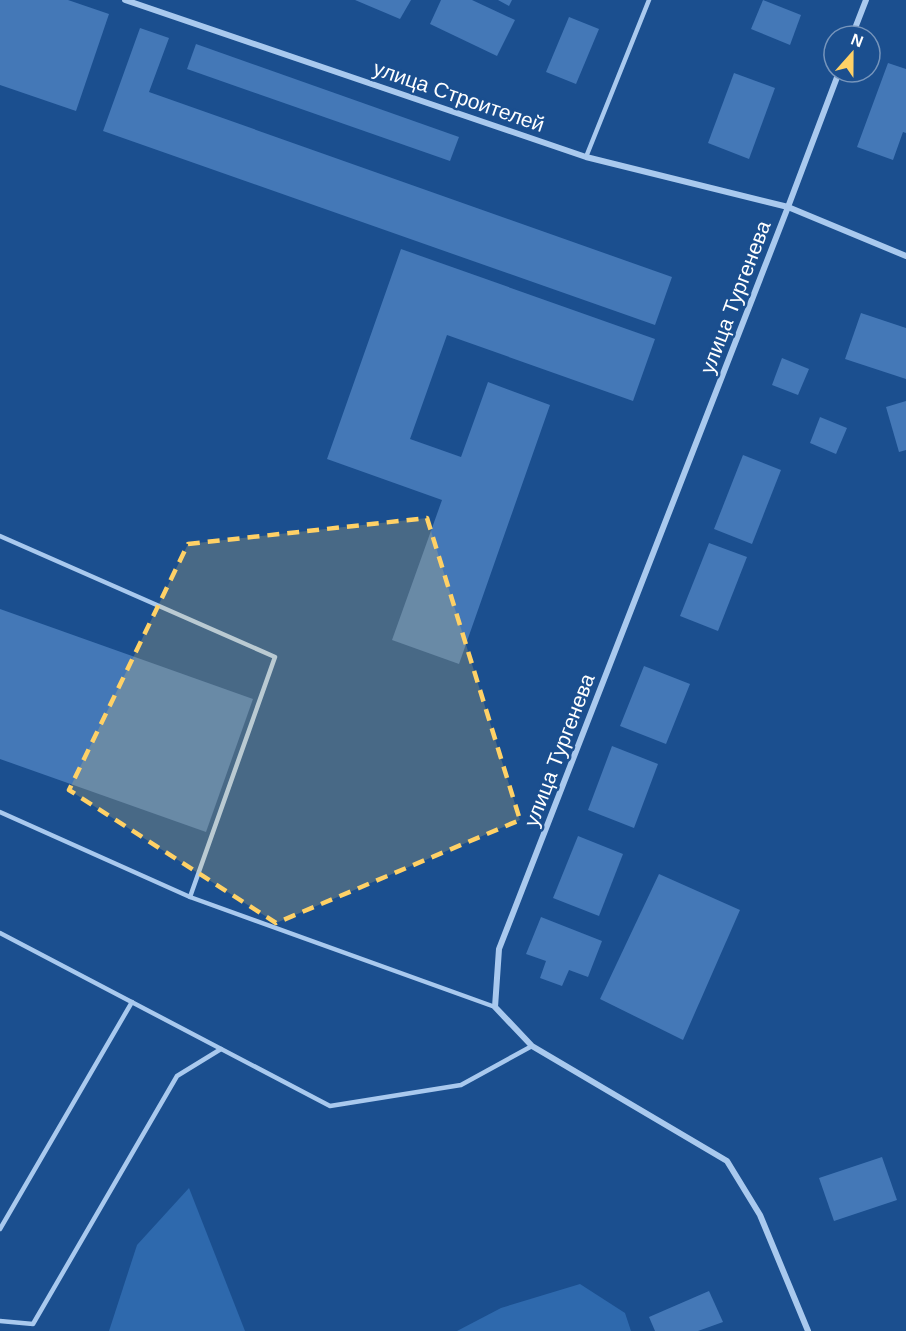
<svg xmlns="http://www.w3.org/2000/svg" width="906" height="1331" viewBox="0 0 906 1331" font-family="Arial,sans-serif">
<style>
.green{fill:#2e69ad}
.building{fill:#4478b7}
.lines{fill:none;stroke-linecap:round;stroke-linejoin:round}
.service{stroke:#a9c9ee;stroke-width:4.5}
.minor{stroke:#a9c9ee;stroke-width:6}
.marked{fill:#ffd166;fill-opacity:0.2;stroke:#ffd166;stroke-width:4.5;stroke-dasharray:12 8;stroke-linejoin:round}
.labels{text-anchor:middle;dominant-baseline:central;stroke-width:5;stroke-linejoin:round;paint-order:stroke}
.street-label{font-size:21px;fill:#fff;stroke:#1b4f8f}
</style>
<rect width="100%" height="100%" fill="#1b4f8f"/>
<g class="green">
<path d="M189,1188L245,1331H109L137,1245Z"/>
<path d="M580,1284L625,1313L631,1331H457L501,1308Z"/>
</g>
<g class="building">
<path d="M0,0H68L109,14L76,111L0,85Z"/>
<path d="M355,0H411L400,19Z"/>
<path d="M441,0H472L515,20L497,56L430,24Z"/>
<path d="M498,0H512L509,6Z"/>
<path d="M763,0L801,15L790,45L751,29Z"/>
<path d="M569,17L599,29L576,84L546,72Z"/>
<path d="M140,28L169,38L149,92L672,277L655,325L103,131Z"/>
<path d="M196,44L459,137L450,161L187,69Z"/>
<path d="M888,63L906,69V133L903,132L893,160L857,147Z"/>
<path d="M734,73L775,88L749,159L708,143Z"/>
<path d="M401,249L655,339L633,401L447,335L410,439L461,457L488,382L550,405L459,664L392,640L442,500L327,459Z"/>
<path d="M861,313L906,328V379L845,359Z"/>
<path d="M782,358L809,369L798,395L772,385Z"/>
<path d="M906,401V450L899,452L886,407Z"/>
<path d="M820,417L847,428L836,454L810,443Z"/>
<path d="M743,455L781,470L752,544L714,529Z"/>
<path d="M709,543L747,557L718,631L680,616Z"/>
<path d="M0,609L253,699L206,832L0,759Z"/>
<path d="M644,666L690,684L666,744L620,726Z"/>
<path d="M612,746L658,764L634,828L588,810Z"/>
<path d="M578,836L623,854L599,916L553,898Z"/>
<path d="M659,874L740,910L683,1040L600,999Z"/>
<path d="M541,917L602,941L588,977L569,970L562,986L540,978L546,961L526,954Z"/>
<path d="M882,1157L897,1200L834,1221L819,1178Z"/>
<path d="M709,1291L723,1322L698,1331H655L649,1317Z"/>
</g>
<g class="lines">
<g class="service">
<path d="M586,157L649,0"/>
<path d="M0,536L275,657L190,897"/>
<path d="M0,812L190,897L495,1007"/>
<path d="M0,933L330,1106L461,1085L532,1046"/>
<path d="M0,1229L132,1002"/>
<path d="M0,1321L33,1324L177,1076L221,1049"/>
</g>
<g class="minor">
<path d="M125,0L586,157L788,207L906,256"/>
<path d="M852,36L866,0"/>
<path d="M808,1331L760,1215L727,1161L532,1046L495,1007L499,949L788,207L839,72"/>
</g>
</g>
<path class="marked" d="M427,518L520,820L276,923L69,790L188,544Z"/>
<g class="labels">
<g class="street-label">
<text transform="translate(459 96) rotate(19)">улица Строителей</text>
<text transform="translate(735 297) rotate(-69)">улица Тургенева</text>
<text transform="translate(559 750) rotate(-69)">улица Тургенева</text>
</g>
</g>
<g transform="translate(852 54) rotate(21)"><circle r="28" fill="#1b4f8f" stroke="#7695bc" stroke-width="1.5"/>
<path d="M0-4.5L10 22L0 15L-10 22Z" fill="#ffd166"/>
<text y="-9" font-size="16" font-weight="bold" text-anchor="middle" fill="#ffffff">N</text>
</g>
</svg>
